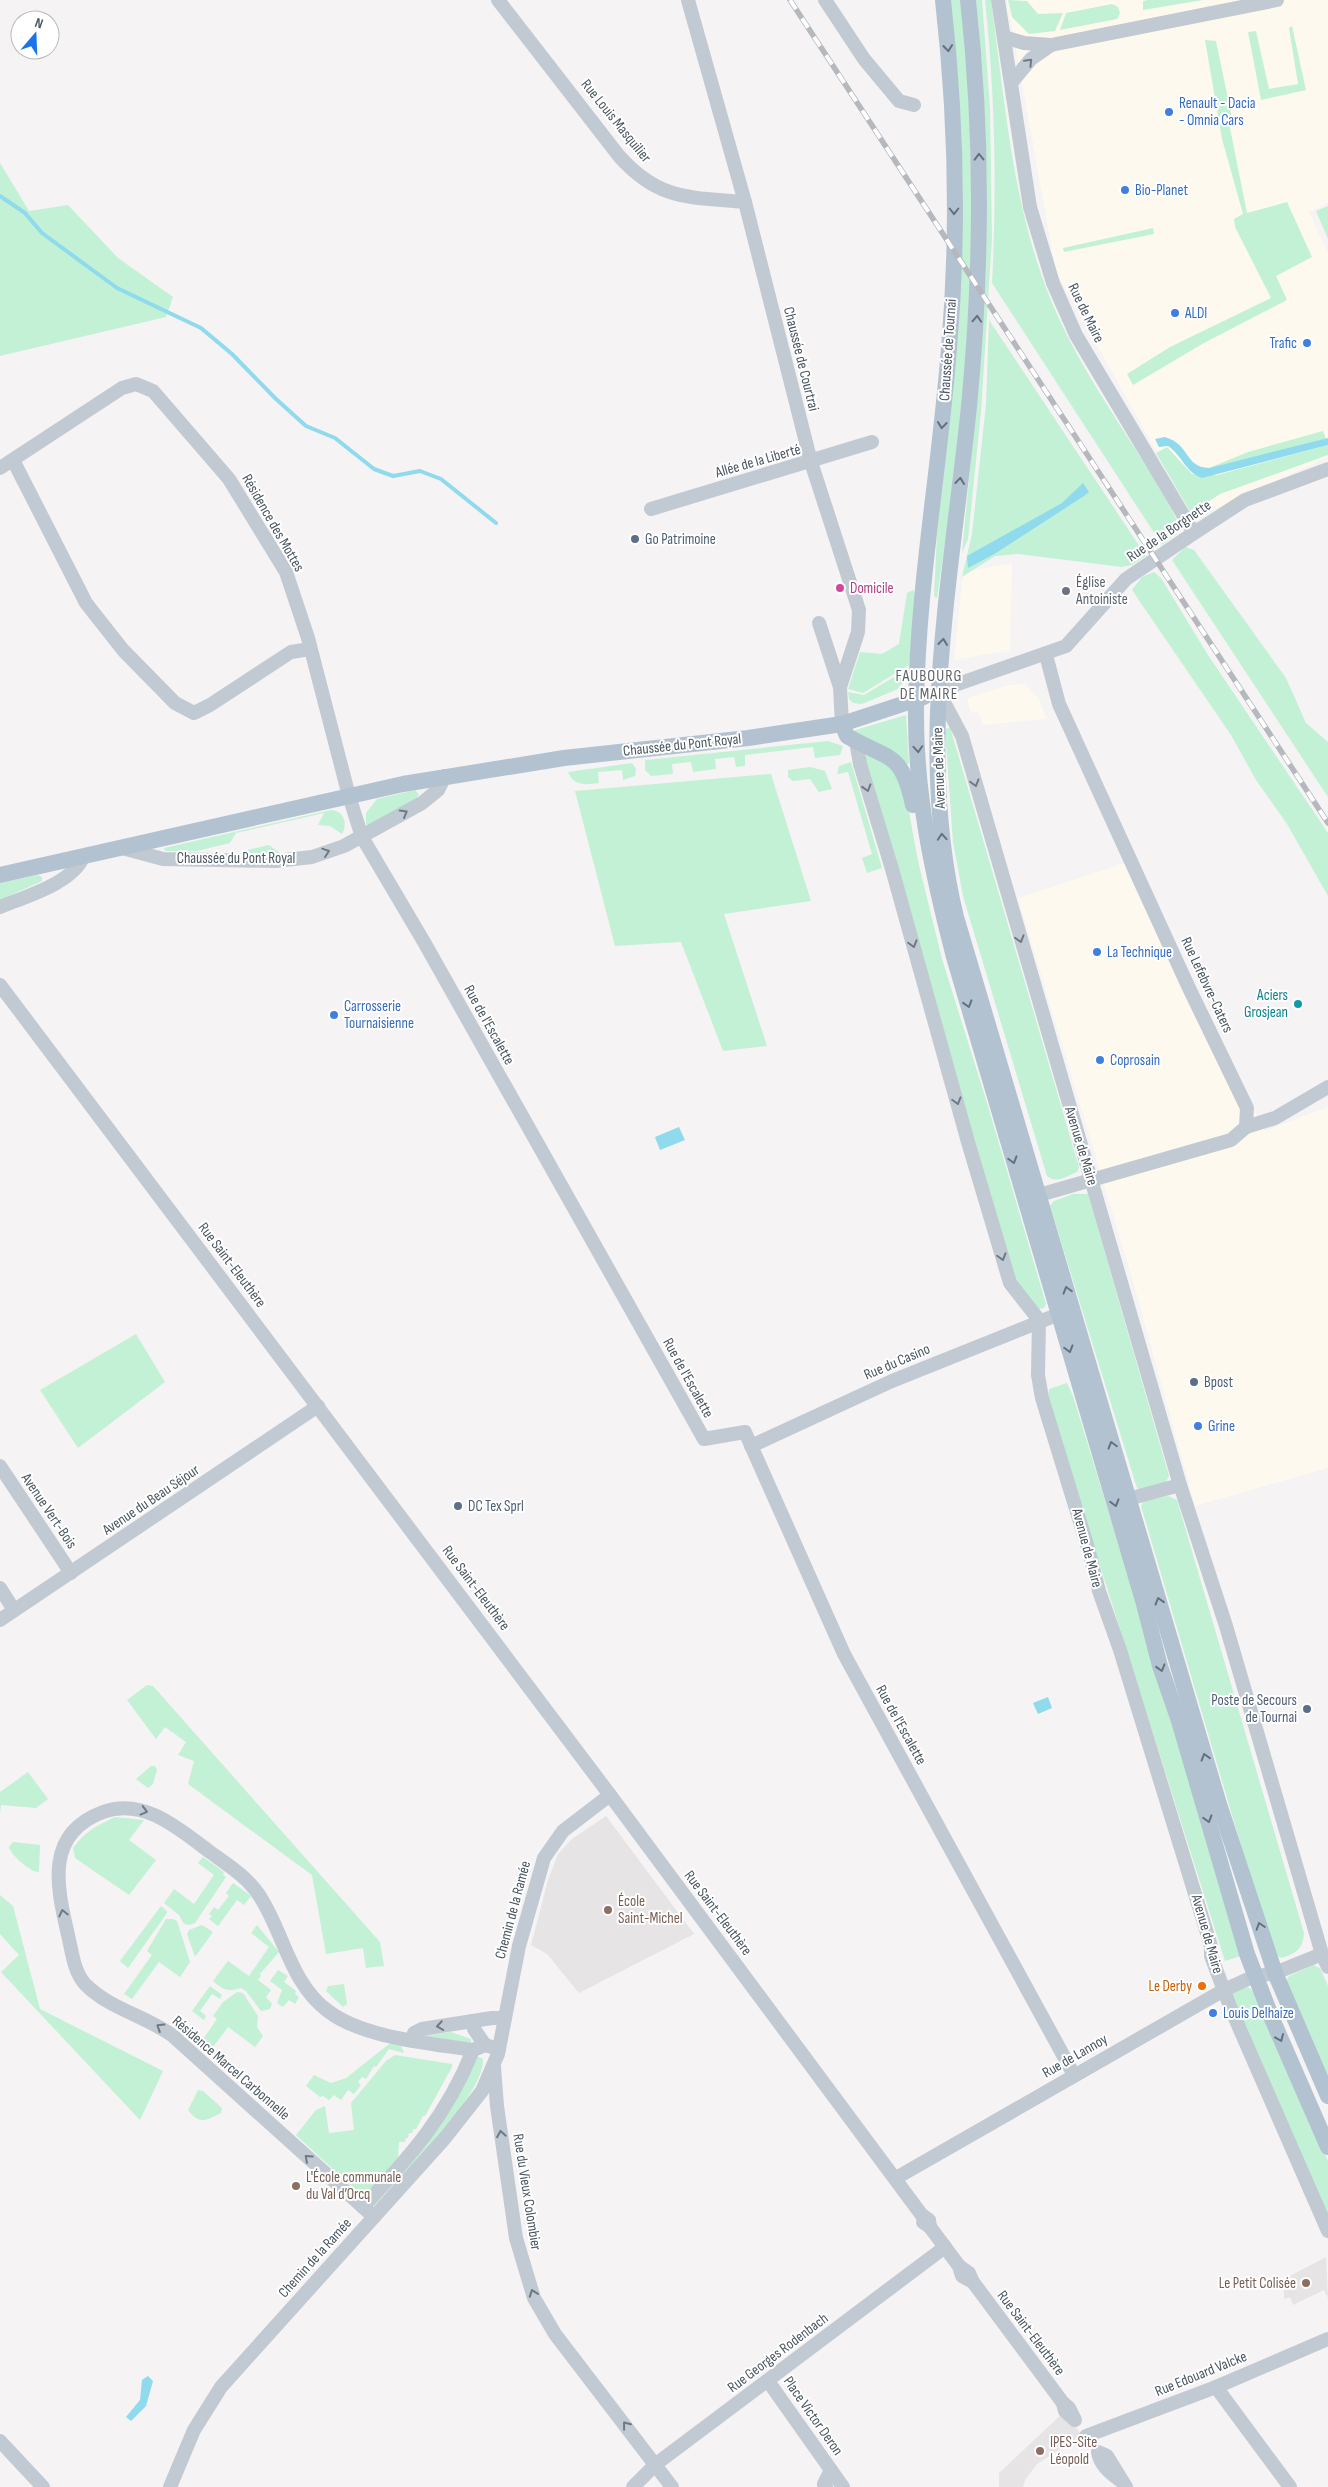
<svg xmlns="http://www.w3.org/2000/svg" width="1328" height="2487" viewBox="0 0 1328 2487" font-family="'Sofia Sans Condensed',sans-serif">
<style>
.commercial{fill:#fdf9ef}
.education{fill:#e6e4e5}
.green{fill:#c3f1d5}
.water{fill:#90daee}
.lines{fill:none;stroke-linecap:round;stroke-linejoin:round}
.stream{stroke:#90daee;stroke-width:4}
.minor{stroke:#c1cad2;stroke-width:14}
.major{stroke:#b3c2d1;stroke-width:16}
.rail-casing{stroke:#b5b8bd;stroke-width:5.5}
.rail{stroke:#fff;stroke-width:4;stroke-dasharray:11;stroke-linecap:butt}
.oneway{stroke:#64717d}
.oneway2{stroke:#6e7983}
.shop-dot{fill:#3f7fe0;stroke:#fff;stroke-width:2}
.service-dot{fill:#5c6f8a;stroke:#fff;stroke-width:2}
.hotel-dot{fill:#d1479c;stroke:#fff;stroke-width:2}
.worship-dot{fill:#6b7280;stroke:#fff;stroke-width:2}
.culture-dot{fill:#0f9aa8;stroke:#fff;stroke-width:2}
.education-dot{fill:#8d6e63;stroke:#fff;stroke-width:2}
.food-dot{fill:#e8710a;stroke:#fff;stroke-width:2}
.labels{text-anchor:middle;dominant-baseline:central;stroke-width:4;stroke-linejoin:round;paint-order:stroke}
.shop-label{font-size:15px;fill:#366cbe;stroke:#fff;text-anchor:start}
.street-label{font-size:15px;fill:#4a5661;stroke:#fff}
.service-label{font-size:15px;fill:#4e5e75;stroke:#fff;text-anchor:start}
.worship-label{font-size:15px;fill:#5b616d;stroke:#fff;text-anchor:start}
.hotel-label{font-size:15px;fill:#b23c85;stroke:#fff;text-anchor:start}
.culture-label{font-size:15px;fill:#0d838f;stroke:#fff;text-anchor:end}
.education-label{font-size:15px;fill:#785e54;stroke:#fff;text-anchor:start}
.food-label{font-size:15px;fill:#c56008;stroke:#fff;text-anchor:end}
.neighbourhood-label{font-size:16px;letter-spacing:1px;fill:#5f6368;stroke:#fff}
</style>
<rect width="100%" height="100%" fill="#f5f3f3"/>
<g class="commercial">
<path d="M1007,0H1328V203L1309,212L1328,253V457L1194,519L1056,272Z"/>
<path d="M1012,563L1010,650L954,660L963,572Z"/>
<path d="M1025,684L1040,700L1046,719L983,725L978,712L971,713L967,698L1009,685Z"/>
<path d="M1125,863L1265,1131L1328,1107V1468L1195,1506L1135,1288L1018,898Z"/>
</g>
<g class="education">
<path d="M606,1816L694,1934L579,1993L547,1954L531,1945L548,1880L558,1854L572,1839Z"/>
<path d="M1326,2257L1328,2298L1324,2290L1293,2305L1290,2297L1284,2299V2279Z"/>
<path d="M1063,2413L1082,2435L1037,2464L1025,2480L1023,2487H999V2473Z"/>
</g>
<g class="green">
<path d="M951,0H961L970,100L972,244L965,371L952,494L937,598L934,596L937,535L951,410Z"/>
<path d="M976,0H982L990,107L992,238L981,412L968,539L962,553L978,386L986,275L987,200L982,65Z"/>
<path d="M985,0H991C1006,109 1013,222 1061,323C1094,393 1143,454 1178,522L1177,533L1162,545L992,283C997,188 995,94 985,0Z"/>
<path d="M1008,0L1027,1L1038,14L1063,13L1055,31L1029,34L1012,17Z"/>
<path d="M1148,0H1203L1143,10V1Z"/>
<path d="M1112,4L1118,7L1120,13L1117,19L1060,30L1066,13Z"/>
<path d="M1292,26L1306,90L1261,100L1248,32L1256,31L1269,89L1298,84L1289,28Z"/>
<path d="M1205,40L1216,41L1232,118L1229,123L1247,213L1287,202L1312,257L1276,276L1287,300L1204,343L1133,385L1127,374L1170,347L1271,298L1235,227L1234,219L1243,214L1222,139Z"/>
<path d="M0,163L29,211L68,205L118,258L173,297L166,317L0,356Z"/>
<path d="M1328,206V239L1316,211Z"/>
<path d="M1153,228L1154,234L1064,252L1063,248Z"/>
<path d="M989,320L1146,556L1132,565L1122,567L1018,554L995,556L962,577L972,534L986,404Z"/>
<path d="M1323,431L1326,439L1209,468L1248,452Z"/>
<path d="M1328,445V455L1220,494L1191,513L1156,453L1167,447L1192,474L1217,475Z"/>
<path d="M1185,547L1194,550L1286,678L1306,723L1328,742V797L1172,560Z"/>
<path d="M1154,572L1161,578L1208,655L1328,833V896L1287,824L1256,780L1231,735L1132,590L1142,577Z"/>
<path d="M913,590L916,597L909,665L863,693L848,689L860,652L882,654L899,644L907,593Z"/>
<path d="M909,668L906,678L898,689L862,704L853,703L849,699L848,692L864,695Z"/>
<path d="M906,715L909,763L907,764L852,731Z"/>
<path d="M950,727L1079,1167L1077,1172C1067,1176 1057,1184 1047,1176L963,896L953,842L945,730Z"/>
<path d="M828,741L843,746L840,755L815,758L813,747L745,755V766L736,767L734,757L715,759L716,769L693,772L691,762L672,764L673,774L651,776L645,770V760Z"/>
<path d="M867,753L898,772L906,796L918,861L942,959L988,1106L1046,1304L1044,1308L1038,1309L1013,1278L865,761Z"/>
<path d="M851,762L882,868L867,873L862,858L872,854L848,772L837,774L839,766Z"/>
<path d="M632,763L636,769L635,776L623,780L622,770L598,772L599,783C585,785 574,786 568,772Z"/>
<path d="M810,767L825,771L832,789L819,792L810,779L793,781L788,777V770Z"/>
<path d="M771,774L811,901L724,914L767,1046L723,1051L681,942L615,946L575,791Z"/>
<path d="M415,790L419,794L416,799L368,826L366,824V813L377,799Z"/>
<path d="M331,810C344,811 348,823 342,834L330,826L318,825L324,813L236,833L230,843L197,851H165L164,848Z"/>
<path d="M269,845L280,853H243L244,851Z"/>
<path d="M38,875L42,877V881L0,900V883Z"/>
<path d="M1073,1194H1088L1169,1476L1166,1482L1141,1490L1137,1488L1050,1206L1054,1201Z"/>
<path d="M136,1334L165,1382L78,1448L40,1390Z"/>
<path d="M1067,1383L1073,1396L1178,1739L1241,1956L1225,1961L1048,1401L1049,1389Z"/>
<path d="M1168,1496L1177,1500L1304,1933C1303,1949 1296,1953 1282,1958L1273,1954L1141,1506L1144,1501Z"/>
<path d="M147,1685L153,1686L380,1942L384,1966L366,1968L363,1948L326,1954L312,1875L188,1784L194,1761L178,1755L186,1742L165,1727L156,1739L127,1700Z"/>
<path d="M151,1766H155L157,1770L153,1784L148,1788L136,1779Z"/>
<path d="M28,1772L48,1799L36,1808L1,1805L0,1814V1792Z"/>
<path d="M115,1817L144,1820L129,1840L156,1860L129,1895L75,1858L73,1848C84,1832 98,1825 115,1817Z"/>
<path d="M13,1842L40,1845L39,1872C31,1873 11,1855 9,1847Z"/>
<path d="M203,1857L224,1872L223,1875L226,1877L195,1923L190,1925L184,1924L179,1915L164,1903L174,1889L194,1904L214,1875L198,1863Z"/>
<path d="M233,1883L251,1896L244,1905L237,1900L218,1926L209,1919L212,1916L209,1914L214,1907L218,1910L229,1896L226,1893Z"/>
<path d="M0,1895L13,1906L40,2009L163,2071L140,2120L1,1972L19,1955L0,1934Z"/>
<path d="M161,1906L167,1911V1913L128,1968L120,1961Z"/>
<path d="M166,1919H173L177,1921L190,1962L180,1977L159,1962L132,1999L124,1994L152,1955L147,1951Z"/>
<path d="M202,1925L213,1932L195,1957L187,1934L189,1930Z"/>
<path d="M257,1925L279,1952L260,1974L261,1976L258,1980L271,1990L266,1997L272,2004L270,2009L261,2011L246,1991L241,1988C228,1992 223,1990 213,1981L228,1961L249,1976L269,1947L251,1933Z"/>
<path d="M1313,1965L1320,1968L1328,1986V2081L1285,1983L1289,1976Z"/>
<path d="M278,1970L288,1976L284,1982L296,1991L295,1994L299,1997L295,2004L289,2000L283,2007L277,2003L282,1990L270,1981Z"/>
<path d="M344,1984L347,2004L343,2007L326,1991L328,1986Z"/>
<path d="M210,1986L222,1995L220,1999L212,1994L200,2011L206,2016L204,2020L192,2011Z"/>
<path d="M1246,1986L1252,1990L1257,1997L1328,2161V2216L1232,2002V1993Z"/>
<path d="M237,1992L243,1993L258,2016L257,2027L263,2036L255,2047L228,2027L208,2054L199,2045L217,2019L213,2016L223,2002Z"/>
<path d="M451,2032L471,2039V2043L423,2036Z"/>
<path d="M393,2041L400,2043L404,2053L389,2049L376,2067L374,2066L366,2079L362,2077L358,2082L361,2085L354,2094L348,2090L341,2100L334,2095L329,2100L323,2096L320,2097L306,2086L314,2075L331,2083L346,2078Z"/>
<path d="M395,2055L452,2064V2067L425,2116H423L416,2129H413L412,2133H409L408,2138H406L405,2142H399L398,2159L366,2195L362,2196L296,2135L316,2110L325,2106L329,2133L354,2130L351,2103L386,2061Z"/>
<path d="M477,2056L483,2059C485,2095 399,2177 374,2206L372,2204Z"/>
<path d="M198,2090L203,2091L222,2108L221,2113C205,2121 200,2125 188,2110Z"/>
</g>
<g class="water">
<path d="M1165,437C1191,445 1184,467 1209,468L1328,438V445L1202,478C1185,472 1182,455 1168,446L1159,447L1155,439Z"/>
<path d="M1083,483L1089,492L1084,496L996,553L968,568L967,556L1062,503Z"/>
<path d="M679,1127L685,1140L660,1150L655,1137Z"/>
<path d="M1048,1697L1052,1708L1038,1714L1033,1703Z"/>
<path d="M148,2376L153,2381L146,2406L131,2421L126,2417L140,2400L142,2380Z"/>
</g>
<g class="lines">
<path class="stream" d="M0,196L25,213L42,233L117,288L201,328L232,354L276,399L306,426L335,438L374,469L393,476L420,471L441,479L496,523"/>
<g class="minor">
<path d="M498,0L619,156C659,201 690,197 745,202"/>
<path d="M688,0L745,202L811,462L859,610L858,632L840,687L842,724"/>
<path d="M825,0L864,59L899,101L914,105"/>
<path d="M998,0L1030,207L1053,283L1076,335L1194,533"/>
<path d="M1004,37L1024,43L1051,45L1277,0"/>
<path d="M1011,83L1031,59L1051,45"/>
<path d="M13,460L86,603L123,650L175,703L194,713L210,705L291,652L310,649"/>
<path d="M0,468L122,388L136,384L153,391L229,479L286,572L308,638L349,796L362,837L424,942L704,1439L745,1432L844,1654L1074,2075"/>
<path d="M1328,469L1245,500L1194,533L1126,579L1066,646L938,691L962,736L1180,1485L1226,1626L1322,1954L1328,1967"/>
<path d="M651,509L872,442"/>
<path d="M819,623L840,687"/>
<path d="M856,741L860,764L892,869L968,1142L1010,1283L1039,1320L1038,1375L1042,1398L1088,1548L1099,1591L1120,1650L1211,1946V1956L1231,2009L1328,2231"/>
<path d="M122,848L163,859L276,861L312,857L344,846L422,803L438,790L445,776"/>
<path d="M0,907C24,897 73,883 83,857"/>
<path d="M0,985L610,1795L921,2214L929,2220L930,2227"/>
<path d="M1246,1127L1275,1118L1328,1087"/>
<path d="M1039,1195L1231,1140L1246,1127L1247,1108L1188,986L1059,704L1046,655"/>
<path d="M751,1446L892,1381L1059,1314"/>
<path d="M0,1466L71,1573"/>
<path d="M1128,1499L1180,1485"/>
<path d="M0,1588L14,1610"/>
<path d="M0,1620L318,1406"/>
<path d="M472,2021L474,2029L485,2045"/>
<path d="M412,2039L414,2033L422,2029L492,2018H505"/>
<path d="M494,2067L497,2106L516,2238L534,2298L555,2334L672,2487"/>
<path d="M896,2178L1224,1990L1248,1979L1280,1971L1322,1954"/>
<path d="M363,2207C410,2156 447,2116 473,2050"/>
<path d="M374,2217L173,2036C146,2016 110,2009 86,1985C74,1973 72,1952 68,1935C57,1887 44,1834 103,1812C144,1797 179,1829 210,1852C228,1865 247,1877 259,1895C284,1933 290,1983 328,2011C363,2038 429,2043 473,2050L485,2045L499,2049"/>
<path d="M923,2222L930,2227L959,2266"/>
<path d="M973,2282L962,2276L959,2266L969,2273L973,2282L1063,2403"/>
<path d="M768,2381L843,2487"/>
<path d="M1216,2387L1290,2487"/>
<path d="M1063,2403L1069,2408L1075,2420L1065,2411Z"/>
<path d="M1086,2436L1216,2387L1328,2339"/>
<path d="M0,2441L43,2487"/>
<path d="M1122,2482C1112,2474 1100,2466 1098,2452L1107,2456L1126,2487"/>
<path d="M170,2487L194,2430L221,2387L445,2138L482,2091L498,2054L519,1946L544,1858L563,1831L610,1795"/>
<path d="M633,2487L656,2464L945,2247"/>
<path d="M826,2487L824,2484L831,2470"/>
</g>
<g class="major">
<path d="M943,0C956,115 959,232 949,348C940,468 917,589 916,709C915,794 933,876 954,957L1144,1604L1160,1666L1179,1721L1247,1954L1273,2021L1328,2147"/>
<path d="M968,0C983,135 982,271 969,406C952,575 915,749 956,917L1219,1804L1275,1973L1328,2096"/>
<path d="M842,724L847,736C890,761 901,750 913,805"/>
<path d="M0,875L403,784L564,758L748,738L842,724L924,697"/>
</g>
<g class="rail-casing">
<path id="rail" d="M790,0L1328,823"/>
</g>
<use href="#rail" class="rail"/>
</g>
<defs><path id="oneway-chevron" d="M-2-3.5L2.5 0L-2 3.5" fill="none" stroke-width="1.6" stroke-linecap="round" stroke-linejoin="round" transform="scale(1.25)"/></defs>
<g class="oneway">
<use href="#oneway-chevron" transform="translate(948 48) rotate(84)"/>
<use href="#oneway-chevron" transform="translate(979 157) rotate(-91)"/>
<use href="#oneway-chevron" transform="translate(954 211) rotate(90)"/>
<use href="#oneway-chevron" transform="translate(977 319) rotate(-87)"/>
<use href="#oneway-chevron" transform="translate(942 425) rotate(96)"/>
<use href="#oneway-chevron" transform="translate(960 481) rotate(-84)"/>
<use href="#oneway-chevron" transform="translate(943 642) rotate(-84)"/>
<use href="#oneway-chevron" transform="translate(918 749) rotate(86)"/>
<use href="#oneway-chevron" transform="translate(942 837) rotate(-94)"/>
<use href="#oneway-chevron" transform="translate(968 1004) rotate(73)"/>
<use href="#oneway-chevron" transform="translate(1013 1160) rotate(74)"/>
<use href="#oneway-chevron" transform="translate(1067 1290) rotate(-106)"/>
<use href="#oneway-chevron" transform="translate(1069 1349) rotate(74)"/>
<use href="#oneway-chevron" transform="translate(1112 1445) rotate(-106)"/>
<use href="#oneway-chevron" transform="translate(1115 1503) rotate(74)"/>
<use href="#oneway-chevron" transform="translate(1159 1601) rotate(-107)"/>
<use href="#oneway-chevron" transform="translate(1161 1668) rotate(73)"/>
<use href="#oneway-chevron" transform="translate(1205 1757) rotate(-107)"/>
<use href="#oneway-chevron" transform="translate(1208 1819) rotate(74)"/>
<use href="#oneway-chevron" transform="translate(1260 1926) rotate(-108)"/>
<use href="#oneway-chevron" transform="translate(1280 2038) rotate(67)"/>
</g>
<g class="oneway2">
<use href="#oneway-chevron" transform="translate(1029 62) rotate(-46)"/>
<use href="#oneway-chevron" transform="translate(975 783) rotate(74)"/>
<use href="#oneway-chevron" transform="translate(867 788) rotate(73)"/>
<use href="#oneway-chevron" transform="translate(404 813) rotate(-30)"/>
<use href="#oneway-chevron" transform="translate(326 852) rotate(-19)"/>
<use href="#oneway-chevron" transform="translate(1020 939) rotate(74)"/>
<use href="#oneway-chevron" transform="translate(913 944) rotate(74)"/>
<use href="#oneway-chevron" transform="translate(957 1101) rotate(74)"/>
<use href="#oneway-chevron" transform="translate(1002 1257) rotate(74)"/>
<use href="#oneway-chevron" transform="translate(144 1811) rotate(15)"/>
<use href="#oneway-chevron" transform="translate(63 1913) rotate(-103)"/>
<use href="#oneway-chevron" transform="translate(440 2026) rotate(171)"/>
<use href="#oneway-chevron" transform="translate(160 2027) rotate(-148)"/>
<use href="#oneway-chevron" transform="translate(501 2134) rotate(-99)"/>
<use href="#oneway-chevron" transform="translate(308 2158) rotate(-138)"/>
<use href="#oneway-chevron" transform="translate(533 2293) rotate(-110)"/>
<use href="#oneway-chevron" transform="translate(626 2425) rotate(-128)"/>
</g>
<g class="shop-dot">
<circle cx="1169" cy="112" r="5"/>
<circle cx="1125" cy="190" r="5"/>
<circle cx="1175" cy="313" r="5"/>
<circle cx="1307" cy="343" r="5"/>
<circle cx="1097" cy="952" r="5"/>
<circle cx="334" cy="1015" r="5"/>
<circle cx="1100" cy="1060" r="5"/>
<circle cx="1198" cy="1426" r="5"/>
<circle cx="1213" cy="2013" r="5"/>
</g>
<g class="service-dot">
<circle cx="635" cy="539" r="5"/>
<circle cx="1194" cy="1382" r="5"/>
<circle cx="458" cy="1506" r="5"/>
<circle cx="1307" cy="1709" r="5"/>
</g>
<circle class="hotel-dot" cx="840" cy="588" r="5"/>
<circle class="worship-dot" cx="1066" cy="591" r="5"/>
<circle class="culture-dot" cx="1298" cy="1004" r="5"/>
<g class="education-dot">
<circle cx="608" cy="1910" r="5"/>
<circle cx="296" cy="2186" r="5"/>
<circle cx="1306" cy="2283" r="5"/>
<circle cx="1040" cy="2451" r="5"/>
</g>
<circle class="food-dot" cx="1202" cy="1986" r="5"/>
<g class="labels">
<g class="shop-label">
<text x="1179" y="103">Renault - Dacia<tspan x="1179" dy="17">- Omnia Cars</tspan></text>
<text x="1135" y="190">Bio-Planet</text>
<text x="1185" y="313">ALDI</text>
<text x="1297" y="343" text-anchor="end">Trafic</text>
<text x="1107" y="952">La Technique</text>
<text x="344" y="1006">Carrosserie<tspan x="344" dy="17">Tournaisienne</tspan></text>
<text x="1110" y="1060">Coprosain</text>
<text x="1208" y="1426">Grine</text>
<text x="1223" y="2013">Louis Delhaize</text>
</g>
<g class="street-label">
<text transform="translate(616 121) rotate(51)">Rue Louis Masquilier</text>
<text transform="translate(1086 313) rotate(64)">Rue de Maire</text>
<text transform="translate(948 350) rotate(-86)">Chaussée de Tournai</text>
<text transform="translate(801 359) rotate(76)">Chaussée de Courtrai</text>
<text transform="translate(758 461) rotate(-16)">Allée de la Liberté</text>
<text transform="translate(273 523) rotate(60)">Résidence des Mottes</text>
<text transform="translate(1169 531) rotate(-34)">Rue de la Borgnette</text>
<text transform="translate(682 745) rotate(-6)">Chaussée du Pont Royal</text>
<text transform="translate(939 768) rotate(-92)">Avenue de Maire</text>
<text x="236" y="858">Chaussée du Pont Royal</text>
<text transform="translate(1207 985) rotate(65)">Rue Lefebvre-Caters</text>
<text transform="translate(489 1025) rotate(61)">Rue de l'Escalette</text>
<text transform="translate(1081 1146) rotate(73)">Avenue de Maire</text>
<text transform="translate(232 1265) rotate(53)">Rue Saint-Eleuthère</text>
<text transform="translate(897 1362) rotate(-23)">Rue du Casino</text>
<text transform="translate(688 1378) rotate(61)">Rue de l'Escalette</text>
<text transform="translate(151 1500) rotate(-34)">Avenue du Beau Séjour</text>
<text transform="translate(49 1511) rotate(56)">Avenue Vert-Bois</text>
<text transform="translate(1087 1548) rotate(75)">Avenue de Maire</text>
<text transform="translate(476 1588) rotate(53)">Rue Saint-Eleuthère</text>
<text transform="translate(901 1725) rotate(61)">Rue de l'Escalette</text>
<text transform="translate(513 1910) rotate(-75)">Chemin de la Ramée</text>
<text transform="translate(718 1913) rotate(53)">Rue Saint-Eleuthère</text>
<text transform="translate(1207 1934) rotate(74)">Avenue de Maire</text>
<text transform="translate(1075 2056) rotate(-30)">Rue de Lannoy</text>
<text transform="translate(231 2068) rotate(41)">Résidence Marcel Carbonnelle</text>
<text transform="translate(527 2192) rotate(81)">Rue du Vieux Colombier</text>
<text transform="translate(315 2258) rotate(-48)">Chemin de la Ramée</text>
<text transform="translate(1031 2333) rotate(53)">Rue Saint-Eleuthère</text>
<text transform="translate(778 2353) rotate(-37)">Rue Georges Rodenbach</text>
<text transform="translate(1201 2374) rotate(-22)">Rue Edouard Valcke</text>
<text transform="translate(813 2416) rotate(55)">Place Victor Deron</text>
</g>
<g class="service-label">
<text x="645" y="539">Go Patrimoine</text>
<text x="1204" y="1382">Bpost</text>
<text x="468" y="1506">DC Tex Sprl</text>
<text x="1297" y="1700" text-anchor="end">Poste de Secours<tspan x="1297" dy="17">de Tournai</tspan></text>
</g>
<g class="worship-label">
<text x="1076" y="582">Église<tspan x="1076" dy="17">Antoiniste</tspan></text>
</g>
<g class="hotel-label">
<text x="850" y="588">Domicile</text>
</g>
<g class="culture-label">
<text x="1288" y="995">Aciers<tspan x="1288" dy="17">Grosjean</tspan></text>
</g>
<g class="education-label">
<text x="618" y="1901">École<tspan x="618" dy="17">Saint-Michel</tspan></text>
<text x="306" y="2177">L'École communale<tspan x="306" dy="17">du Val d’Orcq</tspan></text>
<text x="1296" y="2283" text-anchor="end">Le Petit Colisée</text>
<text x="1050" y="2442">IPES-Site<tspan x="1050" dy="17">Léopold</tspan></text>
</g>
<g class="food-label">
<text x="1192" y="1986">Le Derby</text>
</g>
<g class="neighbourhood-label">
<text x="929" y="676">FAUBOURG<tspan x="929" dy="18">DE MAIRE</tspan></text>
</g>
</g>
<g transform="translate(35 35) rotate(19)"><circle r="24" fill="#ffffff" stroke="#b7bbc0"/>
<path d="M0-4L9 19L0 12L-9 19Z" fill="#1a73e8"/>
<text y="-8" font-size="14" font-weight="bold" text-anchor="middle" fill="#4a5661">N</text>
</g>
</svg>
